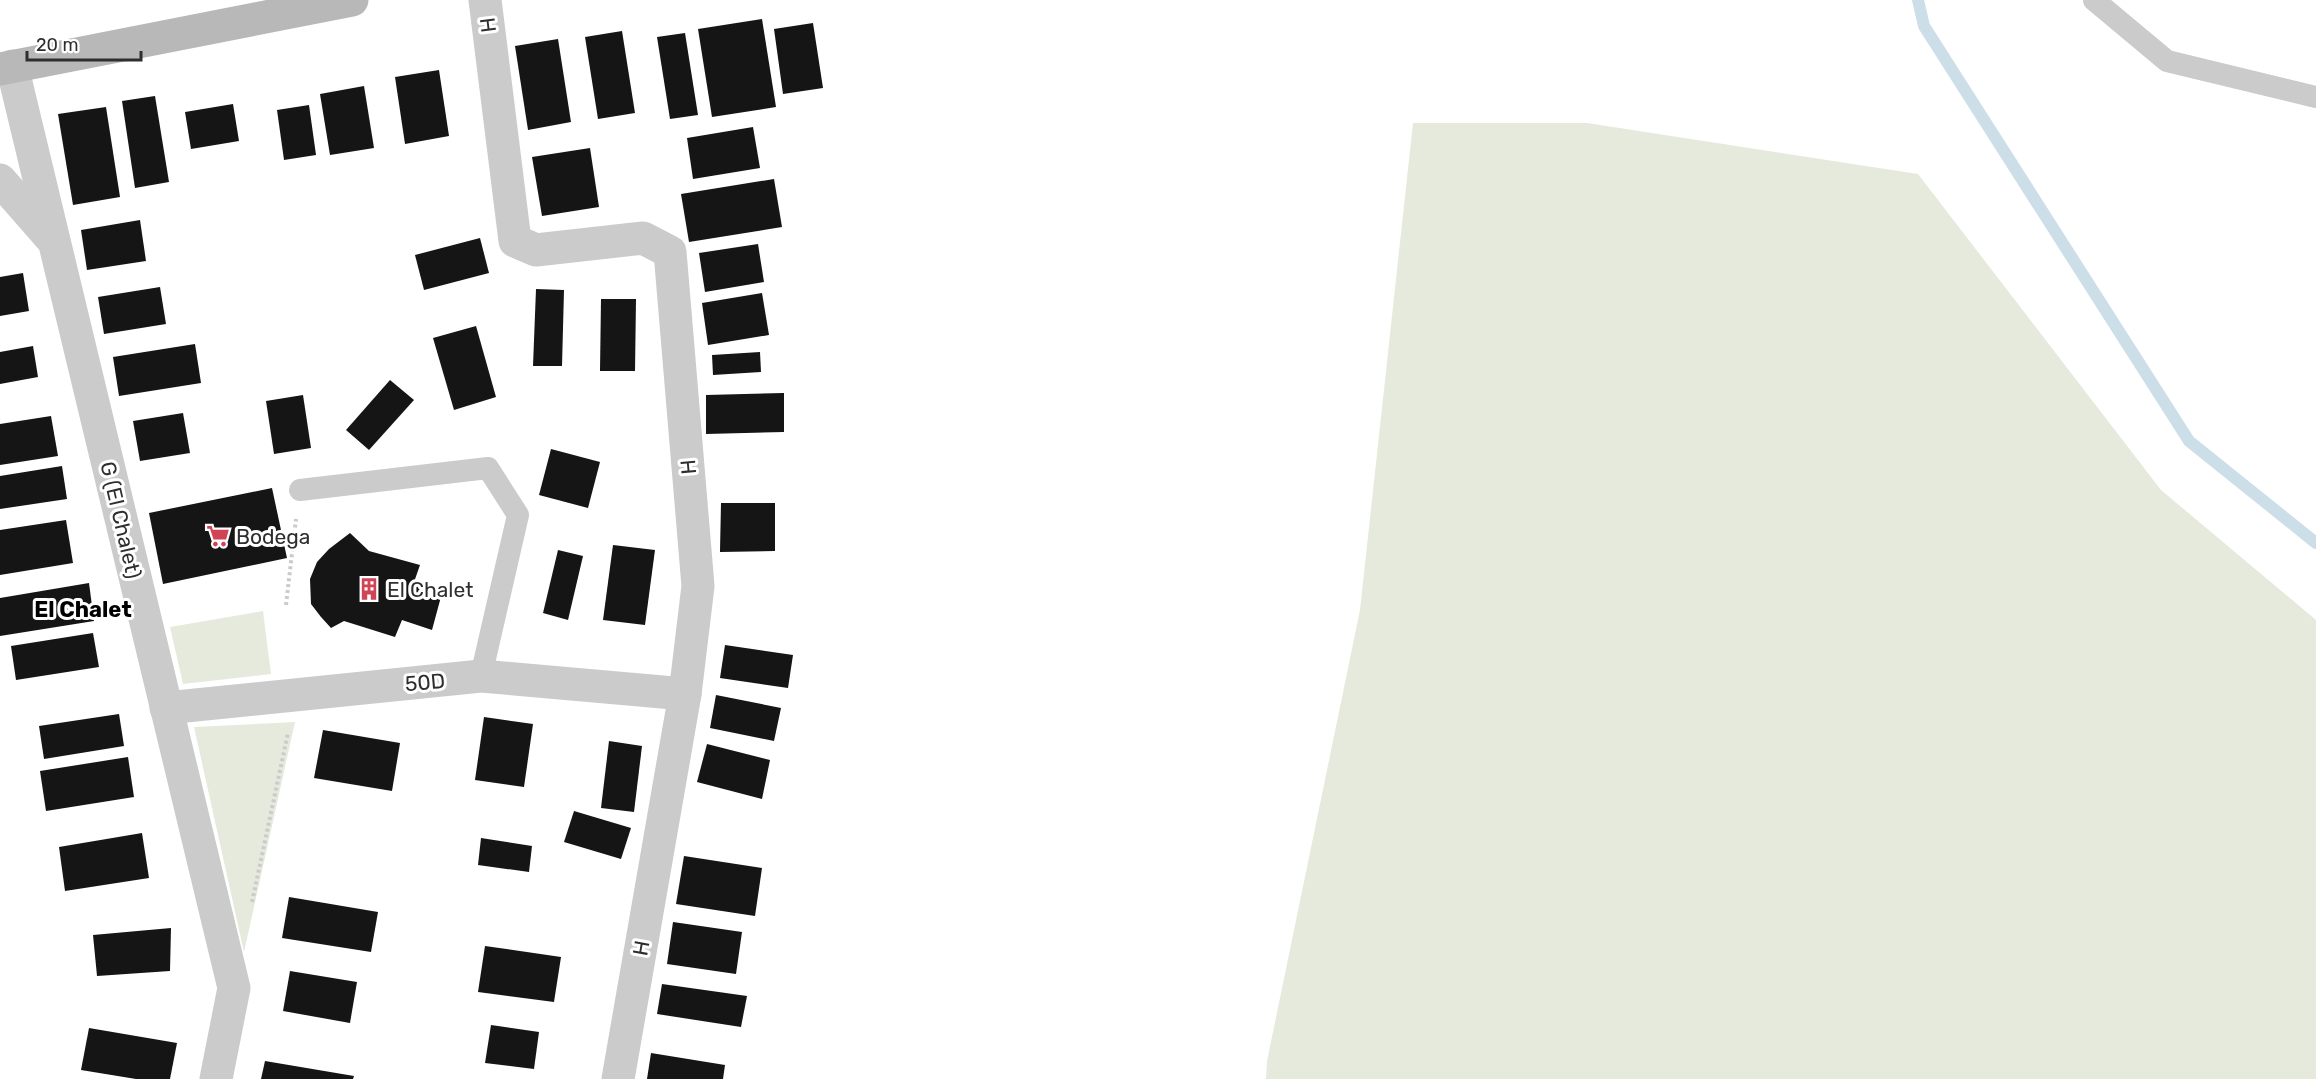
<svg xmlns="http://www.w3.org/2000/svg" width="2316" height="1079" viewBox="0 0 2316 1079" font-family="Rubik,sans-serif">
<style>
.green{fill:#e5eadd}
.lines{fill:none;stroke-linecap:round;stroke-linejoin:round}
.stream{stroke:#ccdee8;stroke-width:12}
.building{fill:#151515}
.path{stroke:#cbcbcb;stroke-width:4;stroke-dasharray:3 3;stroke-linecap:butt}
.service{stroke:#cbcbcb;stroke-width:22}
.minor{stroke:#cbcbcb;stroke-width:33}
.tertiary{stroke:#cbcbcb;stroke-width:33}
.secondary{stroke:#b8b8b8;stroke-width:33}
.labels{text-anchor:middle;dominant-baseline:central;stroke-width:6;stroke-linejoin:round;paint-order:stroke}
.street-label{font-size:21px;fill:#2e2e2e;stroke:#fff}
.poi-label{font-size:21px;fill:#2e2e2e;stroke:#fff;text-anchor:start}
.neighbourhood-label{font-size:22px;font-weight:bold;fill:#000;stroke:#fff}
</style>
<rect width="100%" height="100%" fill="#fff"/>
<g class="green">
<path d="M1413,123H1587L1918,174L2161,490L2316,620V1079H1266L1267,1061L1360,610Z"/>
<path d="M263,611L271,674L183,684L170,627Z"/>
<path d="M295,722L244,952L194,727Z"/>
</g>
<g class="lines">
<path class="stream" d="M1918,0L1924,26L2189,441L2316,543"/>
</g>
<g class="building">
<path d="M762,19L776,107L712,117L698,29Z"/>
<path d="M813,23L823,88L783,94L774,29Z"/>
<path d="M622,31L635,113L598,119L585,37Z"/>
<path d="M685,33L698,115L670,119L657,37Z"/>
<path d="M558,39L571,122L528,130L515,46Z"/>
<path d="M439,70L449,136L405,144L395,77Z"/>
<path d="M364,86L374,148L330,155L320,94Z"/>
<path d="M155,96L169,182L135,188L122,101Z"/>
<path d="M233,104L239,141L191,149L185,112Z"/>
<path d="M309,105L316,155L284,160L277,110Z"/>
<path d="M106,107L120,197L73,205L58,114Z"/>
<path d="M753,127L760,168L693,179L687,138Z"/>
<path d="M590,148L599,207L542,216L532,157Z"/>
<path d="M774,179L782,227L689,242L681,194Z"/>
<path d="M140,220L146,261L87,270L81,230Z"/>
<path d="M480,238L489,273L424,290L415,255Z"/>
<path d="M758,244L764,282L705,292L699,253Z"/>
<path d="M23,273L29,311L0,316V277Z"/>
<path d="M160,287L166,324L104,334L98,297Z"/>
<path d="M536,289L564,290L562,366H533Z"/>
<path d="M762,293L769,335L708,345L702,303Z"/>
<path d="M601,299H636L635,371H600Z"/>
<path d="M476,326L496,397L454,410L433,338Z"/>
<path d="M195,344L201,383L119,396L113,357Z"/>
<path d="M33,346L38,377L0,384V352Z"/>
<path d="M760,352L761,372L713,375L712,355Z"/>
<path d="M390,380L414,400L369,450L346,430Z"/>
<path d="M784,393V432L706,434V395Z"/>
<path d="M303,395L311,448L274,454L266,401Z"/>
<path d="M183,413L190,453L140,461L133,421Z"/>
<path d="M51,416L58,456L0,465V424Z"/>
<path d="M551,449L600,462L588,508L539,495Z"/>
<path d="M62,466L67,499L0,509V476Z"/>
<path d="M272,488L287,558L163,584L149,513Z"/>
<path d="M721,503H775V551L720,552Z"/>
<path d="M66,520L73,563L0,575V530Z"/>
<path d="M350,533L369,551L420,565L413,585L442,593L432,630L402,620L395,637L344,621L331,628L321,617L311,604L310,579L317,562L329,549Z"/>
<path d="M613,545L655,550L645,625L603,620Z"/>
<path d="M558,550L583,556L568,620L543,613Z"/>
<path d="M89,583L94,621L0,636V598Z"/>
<path d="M93,633L99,667L16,680L11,646Z"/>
<path d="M725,645L793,655L788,688L720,678Z"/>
<path d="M716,695L781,708L774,741L710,728Z"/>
<path d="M119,714L124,746L44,759L39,726Z"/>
<path d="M484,717L533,724L524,787L475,780Z"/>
<path d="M323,730L400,743L392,791L314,778Z"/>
<path d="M609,741L642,746L634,812L601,808Z"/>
<path d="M707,744L770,760L762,799L697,782Z"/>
<path d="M128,757L134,797L46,811L40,771Z"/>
<path d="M574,811L631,828L621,859L564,842Z"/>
<path d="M142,833L149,878L65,891L59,847Z"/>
<path d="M481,838L532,846L529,872L478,865Z"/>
<path d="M684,856L762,868L755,916L676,904Z"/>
<path d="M289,897L378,912L371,952L282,938Z"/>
<path d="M673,922L742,932L736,974L667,964Z"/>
<path d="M171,928L170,971L97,976L93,935Z"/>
<path d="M485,946L561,957L554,1002L478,992Z"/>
<path d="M290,971L357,982L350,1023L283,1011Z"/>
<path d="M662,984L747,996L741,1027L657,1014Z"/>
<path d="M491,1025L539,1032L534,1069L485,1063Z"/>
<path d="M89,1028L177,1043L170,1079H136L81,1070Z"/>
<path d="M651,1053L725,1065L723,1079H647Z"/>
<path d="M265,1061L354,1076L353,1079H261Z"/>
</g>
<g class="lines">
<g class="path">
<path d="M286,605L296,519"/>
<path d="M252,902L288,733"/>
</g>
<g class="service">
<path d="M2094,0L2167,61L2316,97"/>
<path d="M300,490L488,468L518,515L481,676"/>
</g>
<g class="minor">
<path d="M485,0L515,241L536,250L643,238L670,252L698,586L685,694L618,1079"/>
<path d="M166,708L481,676L685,694"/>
</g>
<g class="tertiary">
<path d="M12,66L234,988L216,1079"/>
<path d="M0,180L50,237"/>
</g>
<path class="secondary" d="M0,69L352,0"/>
</g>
<defs>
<g id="supermarket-bare" transform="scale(1.8)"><path d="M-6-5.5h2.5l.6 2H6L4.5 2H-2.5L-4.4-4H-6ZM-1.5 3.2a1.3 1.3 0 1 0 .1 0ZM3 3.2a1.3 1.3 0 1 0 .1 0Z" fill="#d14455" stroke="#fff" stroke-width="2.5" paint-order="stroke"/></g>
<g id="building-bare" transform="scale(1.8)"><path d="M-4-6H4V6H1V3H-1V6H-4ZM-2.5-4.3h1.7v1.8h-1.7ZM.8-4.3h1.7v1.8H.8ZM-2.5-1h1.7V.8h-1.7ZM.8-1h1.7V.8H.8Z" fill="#d14455" stroke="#fff" stroke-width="2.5" paint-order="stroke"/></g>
</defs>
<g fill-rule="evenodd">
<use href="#supermarket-bare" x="218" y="536"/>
<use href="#building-bare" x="369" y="589"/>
</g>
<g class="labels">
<g class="street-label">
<text transform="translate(488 25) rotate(83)">H</text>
<text transform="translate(688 467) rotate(-95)">H</text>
<text transform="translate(121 520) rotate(77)">G (El Chalet)</text>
<text transform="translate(425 682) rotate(-5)">50D</text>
<text transform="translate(641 948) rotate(-80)">H</text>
</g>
<g class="poi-label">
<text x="236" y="536">Bodega</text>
<text x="387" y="589">El Chalet</text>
</g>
<g class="neighbourhood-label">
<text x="83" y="609">El Chalet</text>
</g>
</g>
<path d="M27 51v9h114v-9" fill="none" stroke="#2e2e2e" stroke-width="3"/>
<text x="36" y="51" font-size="18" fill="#2e2e2e" stroke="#ffffff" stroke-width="4.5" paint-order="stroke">20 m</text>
</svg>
